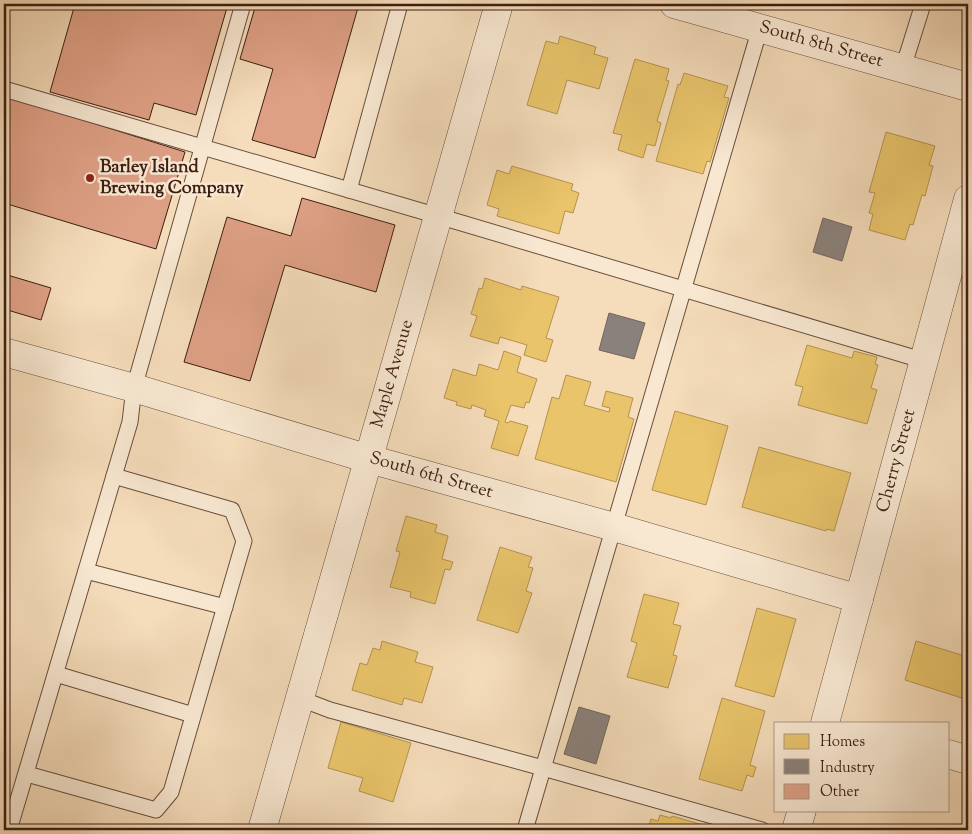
<svg xmlns="http://www.w3.org/2000/svg" width="972" height="834" viewBox="0 0 972 834" font-family="'Sorts Mill Goudy',serif">
<style>
.homes{fill:#e9c46a;stroke:#b59250}
.industry{fill:#8a817c;stroke:#73635c}
.building{fill:#dea085;stroke:#3c1e12}
.lines{fill:none;stroke-linecap:round;stroke-linejoin:round}
.service-casing{stroke:#6a4e3c;stroke-width:17}
.minor-casing{stroke:#6a4e3c;stroke-width:29}
.tertiary-casing{stroke:#6a4e3c;stroke-width:29}
.service{stroke:#f8e8d2;stroke-width:15}
.minor{stroke:#f8e8d2;stroke-width:28}
.tertiary{stroke:#f8e8d2;stroke-width:28}
.poi-dot{fill:#8f2418;stroke:#f8e8d2;stroke-width:2}
.labels{text-anchor:middle;dominant-baseline:central;stroke-width:5;stroke-linejoin:round;paint-order:stroke}
.street-label{font-size:18px;fill:#3c1e12;stroke:#f8e8d2}
.poi-label{font-size:18px;font-weight:bold;fill:#3c1e12;stroke:#f8e8d2;text-anchor:start}
</style>
<rect width="100%" height="100%" fill="#f5dcba"/>
<filter id="stains"><feTurbulence type="fractalNoise" baseFrequency=".004" numOctaves="4"/><feColorMatrix values="0 0 0 0 .2 0 0 0 0 .09 0 0 0 0 .02 0 0 0 .5 -.17"/></filter>
<radialGradient id="worn" r=".72"><stop offset=".6" stop-color="#630" stop-opacity="0"/><stop offset="1" stop-color="#630" stop-opacity=".3"/></radialGradient>
<g class="homes">
<path d="M560,36L596,47L594,54L608,58L599,89L567,80L557,114L527,105L546,41L558,44Z"/>
<path d="M635,59L669,69L666,80L669,81L657,121L661,123L655,146L647,144L643,158L618,150L622,135L613,133Z"/>
<path d="M684,73L728,86L724,97L729,98L710,162L707,161L703,174L656,161L678,84L680,85Z"/>
<path d="M886,132L935,146L929,165L933,166L925,196L922,195L913,225L910,224L905,240L869,230L873,214L869,213L875,193L869,192Z"/>
<path d="M512,166L573,184L571,190L579,193L573,213L565,211L559,234L497,216L499,209L487,205L497,170L509,174Z"/>
<path d="M485,278L521,290L522,286L559,297L546,338L553,340L546,362L524,355L527,345L500,337L498,344L470,336L477,316L471,314L479,288L482,289Z"/>
<path d="M807,345L852,358L854,351L877,357L875,364L878,365L871,388L877,390L867,424L798,405L803,387L795,385Z"/>
<path d="M504,351L521,357L517,372L537,379L529,403L526,402L524,408L511,405L505,422L508,423L510,421L528,426L518,456L491,448L499,421L484,416L486,410L472,405L471,409L456,405L457,402L444,398L453,369L476,376L479,364L498,370Z"/>
<path d="M566,375L591,382L584,405L609,412L610,408L602,406L606,391L633,398L628,417L634,419L616,482L535,459L552,397L559,399Z"/>
<path d="M675,411L728,426L706,505L652,490Z"/>
<path d="M759,447L851,473L834,531L827,529L826,531L742,507Z"/>
<path d="M406,516L437,525L435,532L448,536L442,559L453,562L450,570L445,569L435,604L410,597L411,592L390,587L400,552L396,551Z"/>
<path d="M500,547L532,557L528,567L533,568L526,591L532,593L518,633L477,620Z"/>
<path d="M644,594L679,603L673,624L681,626L673,655L677,656L668,688L627,677L637,643L631,641Z"/>
<path d="M757,608L796,619L774,697L735,686Z"/>
<path d="M382,641L418,652L415,662L433,667L422,703L404,698L402,705L352,690L360,663L367,665L373,648L380,650Z"/>
<path d="M916,641L968,657V700L905,680Z"/>
<path d="M722,698L765,711L750,765L756,767L753,777L747,775L742,791L699,779Z"/>
<path d="M341,722L411,743L393,802L359,791L363,778L328,768Z"/>
<path d="M660,815L671,818L672,816L721,830H647L651,819L658,821Z"/>
</g>
<g class="industry">
<path d="M823,218L852,227L842,261L813,252Z"/>
<path d="M609,313L645,323L634,359L599,350Z"/>
<path d="M579,707L610,716L596,764L564,754Z"/>
</g>
<g class="building">
<path d="M75,4H228L196,115L154,103L149,120L50,92Z"/>
<path d="M256,4H359L315,158L252,140L273,69L240,59Z"/>
<path d="M4,95L185,152L156,249L4,203Z"/>
<path d="M302,198L395,225L376,292L285,265L250,381L184,362L227,217L291,236Z"/>
<path d="M4,274L51,288L41,320L4,309Z"/>
</g>
<g class="lines">
<g class="service-casing">
<g id="service">
<path d="M903,68L923,4"/>
<path d="M4,89L438,216L925,361"/>
<path d="M349,190L400,4"/>
<path d="M86,571L225,607"/>
<path d="M56,674L193,715"/>
<path d="M301,699L330,710L543,768L762,830"/>
<path d="M27,774L156,810L171,792L244,541L232,510L114,476"/>
<path d="M9,830L130,422L134,388L243,4"/>
<path d="M525,830L760,28"/>
</g>
</g>
<g class="minor-casing">
<g id="minor">
<path d="M4,352L134,388L369,459L614,527L859,599"/>
<path d="M825,723L968,199"/>
<path d="M948,754L968,760"/>
<path d="M262,830L499,4"/>
<path d="M796,830L802,810"/>
</g>
</g>
<g class="tertiary-casing">
<path id="tertiary" d="M674,4L968,87"/>
</g>
<use href="#service" class="service"/>
<use href="#minor" class="minor"/>
<use href="#tertiary" class="tertiary"/>
</g>
<circle class="poi-dot" cx="90" cy="178" r="5"/>
<g class="labels">
<g class="street-label">
<text transform="translate(821 45) rotate(16)">South 8th Street</text>
<text transform="translate(393 374) rotate(-74)">Maple Avenue</text>
<text transform="translate(897 461) rotate(-75)">Cherry Street</text>
<text transform="translate(431 476) rotate(16)">South 6th Street</text>
</g>
<g class="poi-label">
<text x="100" y="168">Barley Island<tspan x="100" dy="21">Brewing Company</tspan></text>
</g>
</g>
<rect width="972" height="834" fill="none" stroke="#f5dcba" stroke-width="20"/>
<rect x="5" y="5" width="962" height="824" fill="none" stroke="#3c1e12" stroke-width="2.5"/>
<rect x="10" y="10" width="952" height="814" fill="none" stroke="#3c1e12"/>
<rect x="774" y="722" width="175" height="90" fill="#f8e8d2" stroke="#ad9785"/>
<rect x="784" y="734" width="25" height="15" fill="#e9c46a" stroke="#ad9785"/>
<text x="820" y="746" font-size="15" fill="#3c1e12">Homes</text>
<rect x="784" y="759" width="25" height="15" fill="#8a817c" stroke="#ad9785"/>
<text x="820" y="772" font-size="15" fill="#3c1e12">Industry</text>
<rect x="784" y="784" width="25" height="15" fill="#dea085" stroke="#ad9785"/>
<text x="820" y="796" font-size="15" fill="#3c1e12">Other</text>
<rect width="100%" height="100%" filter="url(#stains)"/>
<rect width="100%" height="100%" fill="url(#worn)"/>
</svg>
